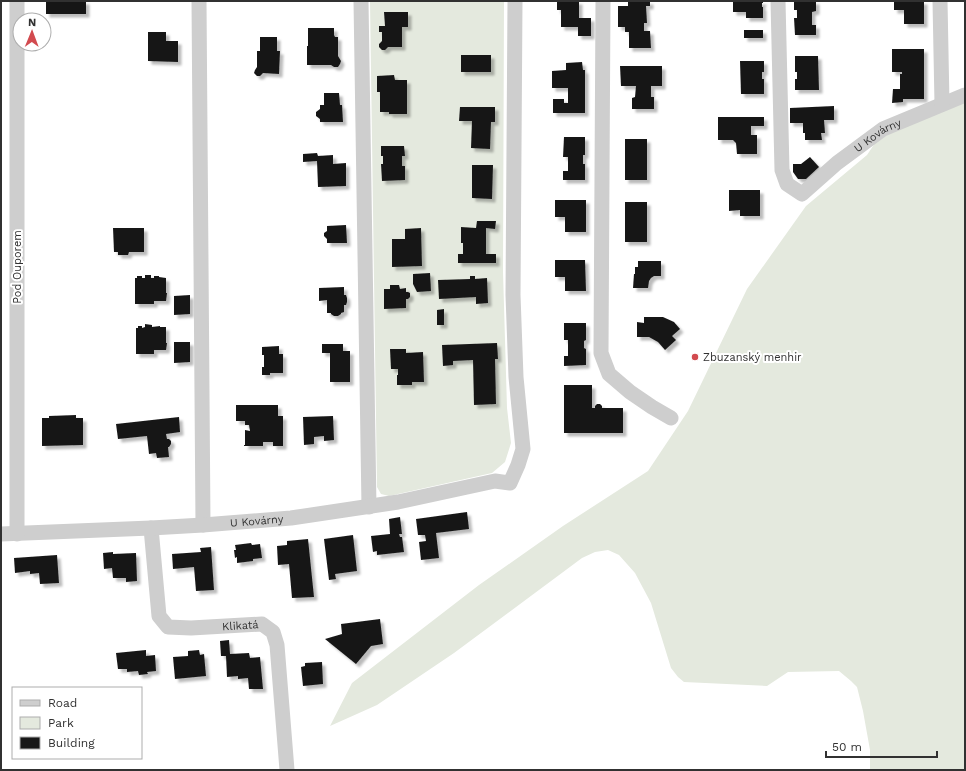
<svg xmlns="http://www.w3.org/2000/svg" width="966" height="771" viewBox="0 0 966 771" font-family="'Work Sans',sans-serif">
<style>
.green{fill:#e4e9de}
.building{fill:#181818;filter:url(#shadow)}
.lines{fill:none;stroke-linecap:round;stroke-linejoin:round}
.minor{stroke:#cecece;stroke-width:15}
.poi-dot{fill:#d24a4f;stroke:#fff;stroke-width:1.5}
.labels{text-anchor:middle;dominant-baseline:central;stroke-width:4;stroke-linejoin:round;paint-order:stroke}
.street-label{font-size:11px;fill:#313131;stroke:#fff}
.poi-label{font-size:11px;fill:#313131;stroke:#fff;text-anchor:start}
</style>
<defs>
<filter id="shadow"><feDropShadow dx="3.5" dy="3.5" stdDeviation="1" flood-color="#0004"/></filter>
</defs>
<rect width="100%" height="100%" fill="#fff"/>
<g class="green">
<path d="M370,1H504L503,272L507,408L511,443L505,462L492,473L389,496L381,494L377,487Z"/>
<path d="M965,102V770H870V750L863,711L857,687L851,681L839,671L788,672L767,686L684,682L678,677L671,668L651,603L635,573L619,555L608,550L595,552L582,558L454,653L377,705L330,726L352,683L479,585L563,526L648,471L688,411L747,289L806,206L867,155L879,137Z"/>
</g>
<g class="building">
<rect x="46" y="1" width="40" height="13"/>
<path d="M557,1H579V18H591V36H578V27H561V10H557Z"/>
<path d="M628,1H650V6H646L647,23H644V31H650L651,48H629V32H625V27H618V6H628Z"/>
<path d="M733,1H763V3H762V7H763V18H746V12H733Z"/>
<path d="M794,1H816V11L812,12V25H816V35H795L794,18H797V10H794Z"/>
<path d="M894,1H924V24H904V10H894Z"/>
<path d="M384,12H408V27H402V47H388L385,50H382L379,47V44L382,41V32H379V26H385Z"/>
<path d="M308,28H334V35L335,37H338V56L341,61L340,64L338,67H334L331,65H307V46H308Z"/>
<rect x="744" y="30" width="19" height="8"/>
<path d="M148,32H166V41H178V62L148,61Z"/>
<path d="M260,37H277V51H280L279,74L263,73L260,76H257L254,73L255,70L257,67V51H260Z"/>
<path d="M892,49H924V99H903V102L892,103L893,89H900V74H902V72H892Z"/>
<rect x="461" y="55" width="30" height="17"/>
<path d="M795,56H818L819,90H795V79H797V72H795Z"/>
<path d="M740,61H764V72H762V79H764V94H741Z"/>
<path d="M582,62L583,70H585V113H553V99H564V103H568V88H552V71L566,70V63Z"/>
<path d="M620,66H662V86H651V97H654V109H632V98L635,97L636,86H621Z"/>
<path d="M394,75L395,80H407V114H389V112H380V92H377V76Z"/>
<path d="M324,93H339L340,105H342L343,122H320V119L316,116V112L320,109V105H324Z"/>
<path d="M834,106V120H824L825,133H821L822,140H805V133H803V123H790V108Z"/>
<path d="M460,107H495V122H491L490,149L471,148L472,121H459Z"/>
<path d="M718,117H764V126H751V135H757V154H737L736,143L733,140H718Z"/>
<path d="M564,137H585V155H583V164H585V180H563V171H568V157H563Z"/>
<rect x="625" y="139" width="22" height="41"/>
<path d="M381,146H404L405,156H402V166H405V180L382,181L381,164H383V156H381Z"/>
<path d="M317,153L318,156L333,155V164L346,163V186L318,187L317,161L303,162V154Z"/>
<path d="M810,157L819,167L806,179H798L793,172V164H801Z"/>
<path d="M472,165H493L492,199L472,198Z"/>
<path d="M729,190H760V216H740V210L729,211Z"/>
<path d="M555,200H586V232H565V217H555Z"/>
<rect x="625" y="202" width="22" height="40"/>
<path d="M477,221H496L495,229L486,228V254H496V263H458V254H463V243H461V227L476,228Z"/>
<path d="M346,225L347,243H327V239L324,236V233L327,231V226Z"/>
<path d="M113,228H144V252H129L128,255H118V252H114Z"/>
<path d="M421,228L422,266L392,267V239H405V229Z"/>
<path d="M555,260H585L586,291H565V277H555Z"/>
<path d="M638,261H661V276H654L651,278L649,281L648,288H633L634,274H635V267H638Z"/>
<path d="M430,273L431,291L417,292L413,284V274Z"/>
<path d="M145,275H151V278H154V276H159V277L166,278V293H167L166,301H154V304H135V278H137V276H142V278H145Z"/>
<path d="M470,276H475V279L487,278L488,303L476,304V297L439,299L438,280L470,279Z"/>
<path d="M390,285H399L400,289L406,288V292H408L410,293V297L408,299H406V308L384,309V289H390Z"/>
<path d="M344,287V295H346L347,298V302L346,305H344V312L341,313V314L338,316H334L331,314V313H327V300L319,301V288Z"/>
<path d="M190,295V314L174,315V296Z"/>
<path d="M444,309V325H437V310Z"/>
<path d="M644,317H663L674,322L680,329L672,336L676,340L665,350L658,342L649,337H637V322L644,323Z"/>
<path d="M564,323H586V340L584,341V348L586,349V365L564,366V356H568V340H564Z"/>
<path d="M145,324L152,325V327L160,326V327H166V343H167L166,350H154V354H136V328H138V326H142V328L145,327Z"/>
<path d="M174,342H190V362L174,363Z"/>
<path d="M497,343L498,359H495L496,404L474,405L473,360L453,361V365L443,366L442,345Z"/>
<path d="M322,344H343V351H350V382H330V353H322Z"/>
<path d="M279,346V354H283V373H270V375H262V367H264V355H262V347Z"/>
<path d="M390,349H406V353L423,352L424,382H412V385H397V375H398V369H391Z"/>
<path d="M564,385H592V408H595V406L597,404H600L602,406V408H623V433H564Z"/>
<path d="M236,405H278V416H283V446H273V442H263V446H244V445H245V430L250,431L249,425H245V421H236Z"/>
<path d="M76,415V418H83V445L42,446V418H49V416Z"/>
<path d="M333,416L334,440L324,441V436L314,437V444L304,445L303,417Z"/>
<path d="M179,417L180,432L166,434L167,439H169L171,441V444L169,447H168L169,457L157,458L156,453L149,454L147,436L118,439L116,424Z"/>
<path d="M467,512L469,529L436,533L439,558L421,560L419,542L426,541L425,535H418L416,519Z"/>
<path d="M400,517L402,534H399L400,537H402L404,552L377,555V551L373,552L371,536L390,534L389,519Z"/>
<path d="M353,535L357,571L335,574L336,579L329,580L324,539Z"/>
<path d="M308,539L314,597L292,598L289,564L278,565L277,546L287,545V541Z"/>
<path d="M251,543L252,545L260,544L262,558L253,559V561L237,563V557L235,558L234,550H236L235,545Z"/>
<path d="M211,547L214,590L196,591L194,567L173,569L172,554L201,552L200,548Z"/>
<path d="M113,552V554L136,553L137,581L126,582V578H113L112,568L104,569L103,553Z"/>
<path d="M57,555L59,583L40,584L39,573L30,574V571L15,573L14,558Z"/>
<path d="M380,619L383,644L371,646L356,664L325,639L342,634L341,624Z"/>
<path d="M229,640L230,654L249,653L250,658L260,657L263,689H249L248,678L238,679V676L227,677L226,656H221L220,641Z"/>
<path d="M146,650V656L155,655L156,671L147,672L148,674L139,675L138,671L127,672V669H118L116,653Z"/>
<path d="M199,650L200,655L204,654L206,676L175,679L173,657L188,656V651Z"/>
<path d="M322,662L323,684L303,686L301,667L305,666V663Z"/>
</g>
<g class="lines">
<g class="minor">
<path d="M199,1L203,525"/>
<path d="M361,1L369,507"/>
<path d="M603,1L601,353L609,374L630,392L652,407L671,418"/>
<path id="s1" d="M778,1L782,170L787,184L802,194L837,163L883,129L965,95"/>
<path d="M940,1L942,104"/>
<path id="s2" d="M151,528L159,616L168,627L191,628L262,624L273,632L277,645L287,770"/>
<path id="s3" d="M1,534L151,528L203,525L291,518L398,502L495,481L510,483L518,465L523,449L516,377L513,295L515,1"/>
<path d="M17,534V1"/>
</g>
</g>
<circle class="poi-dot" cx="695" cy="357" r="4"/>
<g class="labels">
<g class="street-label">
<text stroke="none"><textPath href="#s1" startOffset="298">U Kovárny</textPath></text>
<text transform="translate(17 267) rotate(-90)">Pod Ouporem</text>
<text stroke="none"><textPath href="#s3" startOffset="256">U Kovárny</textPath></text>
<text stroke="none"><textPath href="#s2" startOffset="175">Klikatá</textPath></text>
</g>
<g class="poi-label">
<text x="703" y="357">Zbuzanský menhir</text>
</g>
</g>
<rect width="966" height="771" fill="none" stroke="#313131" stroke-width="4"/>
<rect x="12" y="687" width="130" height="72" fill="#ffffff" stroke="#adadad"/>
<rect x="20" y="700" width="20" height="6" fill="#cecece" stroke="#adadad"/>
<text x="48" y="707" font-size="12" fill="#313131">Road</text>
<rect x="20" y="717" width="20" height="12" fill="#e4e9de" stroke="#adadad"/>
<text x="48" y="727" font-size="12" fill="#313131">Park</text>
<rect x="20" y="737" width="20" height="12" fill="#181818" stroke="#adadad"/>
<text x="48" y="747" font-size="12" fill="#313131">Building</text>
<g transform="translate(32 32) rotate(1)"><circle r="19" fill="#ffffff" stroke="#adadad"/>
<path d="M0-3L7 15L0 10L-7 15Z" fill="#d24a4f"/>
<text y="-6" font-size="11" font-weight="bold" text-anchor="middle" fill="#313131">N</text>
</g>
<path d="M826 751v6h111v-6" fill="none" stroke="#313131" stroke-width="2"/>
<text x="832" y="751" font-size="12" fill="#313131" stroke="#ffffff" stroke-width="3" paint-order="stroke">50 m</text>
</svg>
